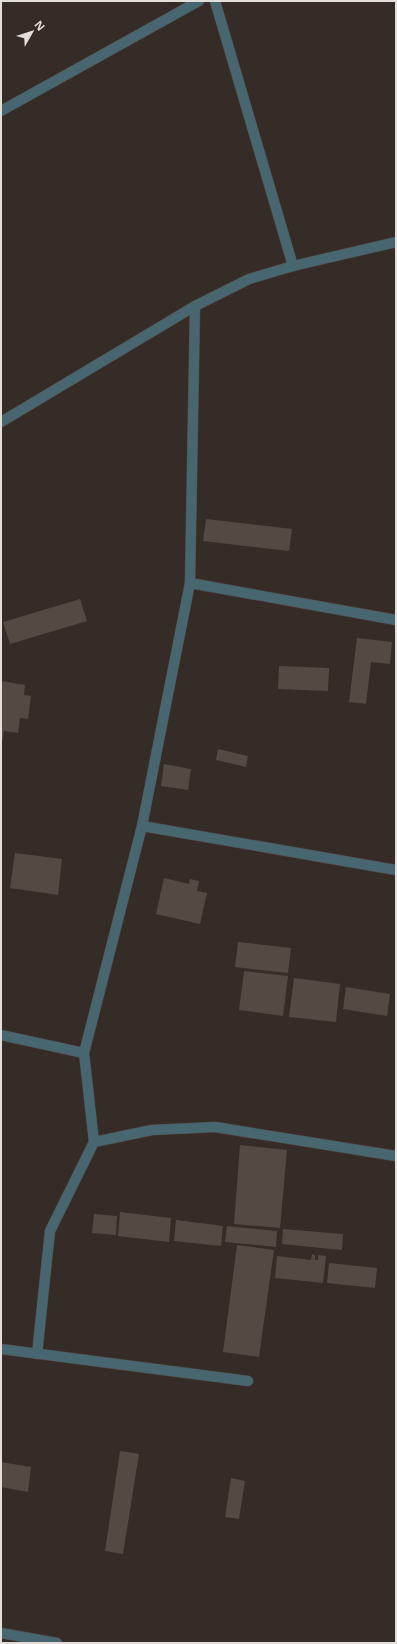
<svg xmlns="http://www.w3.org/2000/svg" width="397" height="1644" viewBox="0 0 397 1644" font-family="'Noto Sans',sans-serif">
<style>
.building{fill:#544a44}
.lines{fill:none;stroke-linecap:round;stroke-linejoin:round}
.minor-casing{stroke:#514844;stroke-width:11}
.tertiary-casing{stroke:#514844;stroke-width:11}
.minor{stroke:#48666f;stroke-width:10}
.tertiary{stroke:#48666f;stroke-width:10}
</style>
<rect width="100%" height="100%" fill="#352c27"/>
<g class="building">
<path d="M206,519L292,529L289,551L203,541Z"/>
<path d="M80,599L87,621L10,644L3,622Z"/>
<path d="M357,638L392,642L390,664L371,662L366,704L349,702Z"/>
<path d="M279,666L329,668L328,691L278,689Z"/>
<path d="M1,681L25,685L24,695L31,696L28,719L20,718L18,733L4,731L2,744Z"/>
<path d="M218,749L248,756L246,767L216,760Z"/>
<path d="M164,764L191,769L188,790L161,786Z"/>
<path d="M15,853L62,859L58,895L10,888Z"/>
<path d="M164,878L189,884L190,879L199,881L197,891L207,893L200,924L156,914Z"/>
<path d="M238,942L291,948L288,973L235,967Z"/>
<path d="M244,971L288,976L283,1016L239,1010Z"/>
<path d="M294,978L340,984L336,1022L289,1017Z"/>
<path d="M346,987L390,994L387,1016L343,1009Z"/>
<path d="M240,1145L287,1150L280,1228L234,1224Z"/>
<path d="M120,1212L171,1218L169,1242L118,1236Z"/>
<path d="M94,1214L117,1216L116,1235L92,1233Z"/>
<path d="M176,1220L223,1226L221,1246L174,1241Z"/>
<path d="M227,1226L277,1231L276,1247L225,1242Z"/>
<path d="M283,1229L343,1234L342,1250L282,1244Z"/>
<path d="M237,1245L274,1250L259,1357L223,1352Z"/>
<path d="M312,1254L315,1255V1260H318V1255L326,1256L323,1283L275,1278L277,1256L311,1260Z"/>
<path d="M329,1263L377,1268L375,1288L327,1283Z"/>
<path d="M120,1451L139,1454L123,1554L105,1551Z"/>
<path d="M1,1462L31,1467L28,1492L1,1487Z"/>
<path d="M231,1478L245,1481L239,1519L225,1517Z"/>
</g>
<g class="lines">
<g class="minor-casing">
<g id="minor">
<path d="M215,1L293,266"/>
<path d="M1,111L199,1"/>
<path d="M190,583L396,620"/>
<path d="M142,826L396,870"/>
<path d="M1,1035L84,1053"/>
<path d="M94,1142L152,1130L215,1127L396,1156"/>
<path d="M1,1349L248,1381"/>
<path d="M37,1354L50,1231L94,1142L84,1053L142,826L190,583L195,306"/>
<path d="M1,1633L57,1643"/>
</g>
</g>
<g class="tertiary-casing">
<path id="tertiary" d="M1,422L195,306L249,279L293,266L396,242"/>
</g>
<use href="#minor" class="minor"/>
<use href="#tertiary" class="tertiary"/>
</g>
<rect width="397" height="1644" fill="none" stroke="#e4dedb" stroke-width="4"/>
<g transform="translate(32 32) rotate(51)" stroke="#352c27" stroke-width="3" paint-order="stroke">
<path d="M0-3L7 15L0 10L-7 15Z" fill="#e4dedb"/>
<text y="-6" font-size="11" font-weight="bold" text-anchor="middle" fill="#e4dedb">N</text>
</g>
</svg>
